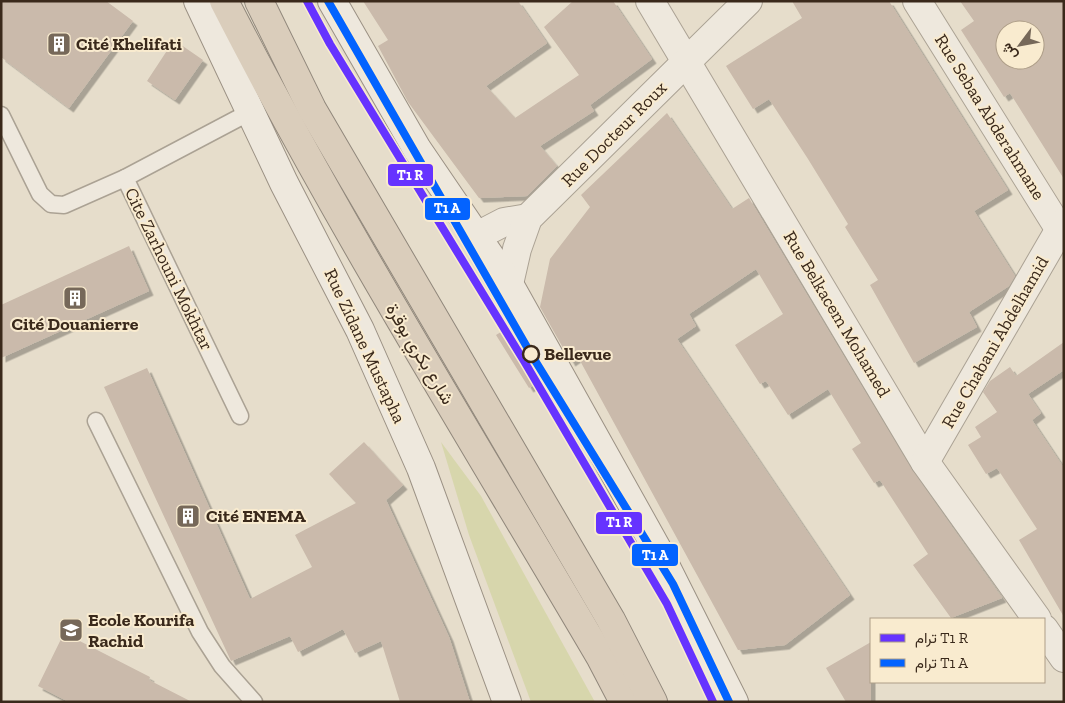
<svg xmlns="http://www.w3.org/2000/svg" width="1065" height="703" viewBox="0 0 1065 703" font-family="'Zilla Slab',Vazirmatn,serif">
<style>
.green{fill:#d7d6ac}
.building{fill:#cabaab;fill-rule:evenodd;filter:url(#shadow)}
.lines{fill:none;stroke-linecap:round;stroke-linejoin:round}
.lane-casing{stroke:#aba294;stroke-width:19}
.street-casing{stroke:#aba294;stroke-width:30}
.secondary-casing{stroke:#9b9184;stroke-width:30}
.highway-casing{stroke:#90877b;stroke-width:30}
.lane{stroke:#eee8dd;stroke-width:16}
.street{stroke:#eee8dd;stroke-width:28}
.secondary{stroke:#eee8dd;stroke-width:28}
.highway{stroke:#dacdbb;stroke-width:28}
.tram-1-casing{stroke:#f9ebcf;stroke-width:11}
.tram-2-casing{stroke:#f9ebcf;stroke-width:11}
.tram-1{stroke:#63f;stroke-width:8}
.tram-2{stroke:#0363ff;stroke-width:8}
.stop-dot{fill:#f9ebcf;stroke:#3a291b;stroke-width:2.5}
.labels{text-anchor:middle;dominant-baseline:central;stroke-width:4;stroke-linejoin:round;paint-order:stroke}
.poi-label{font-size:18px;font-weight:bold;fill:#3a291b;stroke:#f9ebcf;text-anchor:start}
.street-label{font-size:18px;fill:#3a291b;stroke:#f9ebcf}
.stop-label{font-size:18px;font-weight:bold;fill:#3a291b;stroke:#f9ebcf;text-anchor:start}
.line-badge{stroke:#f9ebcf;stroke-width:2}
.badge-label{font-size:14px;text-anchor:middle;font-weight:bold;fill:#fff}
</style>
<defs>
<filter id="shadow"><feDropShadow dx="4.5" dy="4.5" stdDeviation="0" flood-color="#0004"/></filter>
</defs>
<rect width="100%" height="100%" fill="#e6ddcb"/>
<path class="green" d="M441,442L481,496L595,702H531L469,535Z"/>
<g class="building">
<path d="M1,1H106L133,21L69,108L1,57Z"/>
<path d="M363,1H518L547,43L486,86L515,118L579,75L544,27L573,1H613L652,59L590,105L594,111L540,146L557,166L527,196L479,198L408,102L378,46L388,40Z"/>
<path d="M792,1H889L1008,190L974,211L1015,276L1009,286L969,312L977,327L914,363L870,285L878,280L845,227L848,224L808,159L769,99L753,109L726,66L802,18Z"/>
<path d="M960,1H1064V179L1010,93L1004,97L961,30L974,21ZM1005,30H1035V60H1005Z"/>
<path d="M174,40L203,60L175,100L147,81Z"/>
<path d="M667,113L732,209L749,198L912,470L1002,598L951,618L913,565L928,554L880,480L874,483L852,449L861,443L828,389L788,415L766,381L760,384L735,345L783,314L756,269L689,314L696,326L677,339L850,595L785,645L738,650L578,357L571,362L540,307L550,259L590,207L581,195Z"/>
<path d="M129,246L149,291L1,358V305Z"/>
<path d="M514,324L544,379L529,388L496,335Z"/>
<path d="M1064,342V370L1028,394L1041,413L1032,420L1064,468V617L1019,540L1037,529L997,468L986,474L968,445L981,437L975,427L997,412L983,392L990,381L1010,367L1016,376Z"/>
<path d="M147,368L250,599L312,567L295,535L356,503L329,474L364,442L403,485L386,500L449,637L470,702H400L381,641L355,653L343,629L298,652L290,636L231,661L104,387Z"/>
<path d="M64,633L150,677L149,680L192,702H69L38,686Z"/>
<path d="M871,642V702H846L826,668Z"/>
</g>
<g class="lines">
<g class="lane-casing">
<g id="lane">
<path d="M1,115L40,194L51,204L64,205L125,178L240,416"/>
<path d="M125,178L250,112"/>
<path d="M96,421L200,632L222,666L254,702"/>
</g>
</g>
<g class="street-casing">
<g id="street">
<path d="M650,1L925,462L1037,619"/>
<path d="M917,1L1060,230L1064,232"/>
<path d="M477,236L504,222L528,218"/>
<path d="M509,284L517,249L528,218L748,1"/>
<path d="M925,462L1064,222"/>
<path d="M1044,629L1064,658"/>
</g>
</g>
<g class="secondary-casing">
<g id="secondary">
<path d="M198,1L284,183L360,330L421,468L507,702"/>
<path d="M332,1L417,149L509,284L656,547L734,702"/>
</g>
</g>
<g class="highway-casing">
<g id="highway">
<path d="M224,1C339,226 473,440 601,658L624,702"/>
<path d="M259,1L312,109L611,620L653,702"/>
</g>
</g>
<use href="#lane" class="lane"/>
<use href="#street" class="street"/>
<use href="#secondary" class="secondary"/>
<use href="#highway" class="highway"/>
<g class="tram-1-casing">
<path id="tram-1" d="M307,1L330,44L524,361L667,604L713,702"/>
</g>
<g class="tram-2-casing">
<path id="tram-2" d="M328,1L531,354L673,584L729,702"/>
</g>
<use href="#tram-1" class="tram-1"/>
<use href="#tram-2" class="tram-2"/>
</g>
<defs>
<g id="building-square" transform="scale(1.25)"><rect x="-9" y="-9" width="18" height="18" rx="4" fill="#766859" stroke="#f9ebcf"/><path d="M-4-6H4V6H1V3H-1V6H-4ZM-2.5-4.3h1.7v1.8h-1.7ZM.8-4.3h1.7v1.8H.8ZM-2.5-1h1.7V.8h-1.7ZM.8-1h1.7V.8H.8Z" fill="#fff"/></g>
<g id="school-square" transform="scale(1.25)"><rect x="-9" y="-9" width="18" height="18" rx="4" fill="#766859" stroke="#f9ebcf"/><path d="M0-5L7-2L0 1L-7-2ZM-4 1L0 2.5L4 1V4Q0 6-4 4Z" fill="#fff"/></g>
</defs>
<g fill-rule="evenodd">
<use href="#building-square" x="59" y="44"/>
<use href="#building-square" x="75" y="298"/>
<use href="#building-square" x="188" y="516"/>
<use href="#school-square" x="71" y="630"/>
</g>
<circle class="stop-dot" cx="531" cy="354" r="8"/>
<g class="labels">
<g class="poi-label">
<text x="76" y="44">Cité Khelifati</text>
<text x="75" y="324" text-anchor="middle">Cité Douanierre</text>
<text x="206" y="516">Cité ENEMA</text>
<text x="88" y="620">Ecole Kourifa<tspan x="88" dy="21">Rachid</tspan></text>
</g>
<g class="street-label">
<text transform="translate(990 117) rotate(58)">Rue Sebaa Abderahmane</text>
<text transform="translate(614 134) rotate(-45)">Rue Docteur Roux</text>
<text transform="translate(169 269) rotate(64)">Cite Zarhouni Mokhtar</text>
<text transform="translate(837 314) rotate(59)">Rue Belkacem Mohamed</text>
<text transform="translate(995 342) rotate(-60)">Rue Chabani Abdelhamid</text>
<text transform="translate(365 346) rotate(65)">Rue Zidane Mustapha</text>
<text transform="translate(420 354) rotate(59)">شارع بكري بوقرة</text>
</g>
<g class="stop-label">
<text x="544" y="354">Bellevue</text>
</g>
</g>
<g class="line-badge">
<rect x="387" y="163" width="47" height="24" rx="5" fill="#63f"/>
<rect x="424" y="197" width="47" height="24" rx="5" fill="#0363ff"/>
<rect x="595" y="511" width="48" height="24" rx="5" fill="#63f"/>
<rect x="631" y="543" width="48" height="24" rx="5" fill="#0363ff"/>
</g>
<g class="badge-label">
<text x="410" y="180">T1 R</text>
<text x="447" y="213">T1 A</text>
<text x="619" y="527">T1 R</text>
<text x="655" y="560">T1 A</text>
</g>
<rect width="1065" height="703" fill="none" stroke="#3a291b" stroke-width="5"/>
<rect x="870" y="618" width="175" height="65" fill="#f9ebcf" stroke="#ad9d87"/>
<rect x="880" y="634" width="25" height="8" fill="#6633ff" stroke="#ad9d87"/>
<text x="915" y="643" font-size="15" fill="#3a291b">ترام T1 R</text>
<rect x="880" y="659" width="25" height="8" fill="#0363ff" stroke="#ad9d87"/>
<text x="915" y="668" font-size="15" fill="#3a291b">ترام T1 A</text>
<g transform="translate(1020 45) rotate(238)"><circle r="24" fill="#f9ebcf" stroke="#ad9d87"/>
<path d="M0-4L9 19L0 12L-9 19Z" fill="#766859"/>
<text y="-8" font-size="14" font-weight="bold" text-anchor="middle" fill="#3a291b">ش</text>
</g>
</svg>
